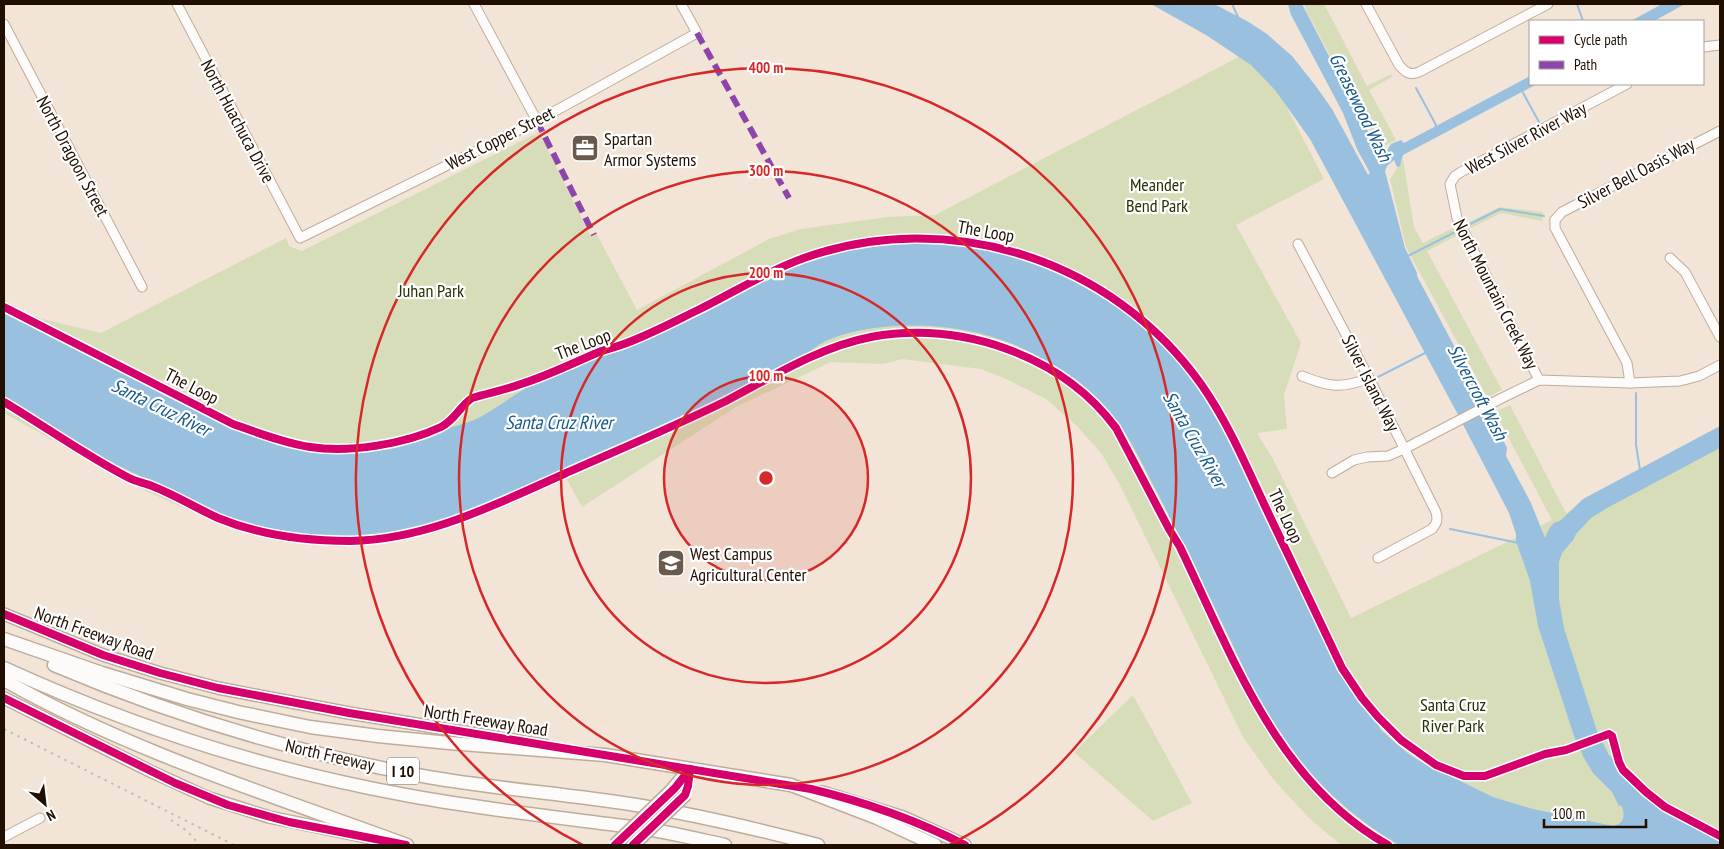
<svg xmlns="http://www.w3.org/2000/svg" width="1724" height="849" viewBox="0 0 1724 849" font-family="'PT Sans Narrow',sans-serif">
<style>
.green{fill:#d8ddb9}
.water{fill:#9ac0e0}
.lines{fill:none;stroke-linecap:round;stroke-linejoin:round}
.stream{stroke:#9ac0e0;stroke-width:2}
.minor-casing{stroke:#beac9a;stroke-width:11}
.major-casing{stroke:#beac9a;stroke-width:14}
.highway-casing{stroke:#beac9a;stroke-width:15}
.minor{stroke:#fdfbf9;stroke-width:9}
.major{stroke:#fdfbf9;stroke-width:11}
.highway{stroke:#fdfbf9;stroke-width:12}
.rail{stroke:#c0bcb7;stroke-width:2;stroke-dasharray:2.5 5;stroke-linecap:butt}
.highway-bridge-casing{stroke:#beac9a;stroke-width:15;stroke-linecap:butt}
.highway-bridge{stroke:#fdfbf9;stroke-width:12}
.quiet{stroke:#8e44ad;stroke-width:6;stroke-dasharray:12 6;stroke-linecap:butt}
.cycleway-casing{stroke:#fff;stroke-width:11}
.cycleway{stroke:#d6006c;stroke-width:8}
.ring{fill:none;stroke:#d62828;stroke-width:2.5}
.labels{text-anchor:middle;dominant-baseline:central;stroke-width:4.5;stroke-linejoin:round;paint-order:stroke}
.shield{fill:#fff;stroke:#63574c;stroke-width:1}
.shield-label{font-size:16px;font-weight:bold;fill:#200f00}
.street-label{font-size:18px;fill:#200f00;stroke:#fff}
.poi-label{font-size:18px;fill:#200f00;stroke:#fff;text-anchor:start}
.park-label{font-size:18px;fill:#243200;stroke:#fff}
.water-label{font-size:19px;font-style:italic;fill:#145989;stroke:#fff}
.centre{fill:#d62828;stroke:#fff;stroke-width:2.5}
.ring-label{font-size:15px;text-anchor:middle;font-weight:bold;fill:#d62828;stroke:#fff;stroke-width:4.5;stroke-linejoin:round;paint-order:stroke}
</style>
<rect width="100%" height="100%" fill="#f2e4d6"/>
<g class="green">
<path d="M1304,4H1324L1367,86L1391,74L1392,77L1369,90L1396,140L1384,146L1372,135L1306,10Z"/>
<path d="M1256,48L1324,179L1236,225L1301,343L1284,395L1287,429L1257,433L1273,459L1351,618L1552,520L1495,412L1510,405L1566,513L1720,435V845H1341L1309,818L1273,779L1243,737L1120,485L1101,453L1077,426L1046,399L1006,379L981,369L902,359L883,364L831,362L736,407L582,507L566,478L438,530L394,541L340,547L280,541L227,527L137,487L4,413V299L19,310L42,319L101,333L286,238L289,246L302,251L539,132L590,235L596,233L637,310L769,239L801,229L887,217L935,215Z"/>
<path d="M1403,159L1414,227L1423,243L1453,228L1456,236L1427,251L1502,390L1487,397L1406,247L1390,179Z"/>
<path d="M1500,207L1543,212L1542,221L1501,213L1471,228L1468,223Z"/>
<path d="M1133,695L1192,803L1153,821L1074,752Z"/>
</g>
<g class="water">
<path d="M1151,4H1214L1247,21L1267,34L1292,56L1315,85L1332,109L1368,175L1370,173L1357,149L1343,113L1297,26L1291,15L1288,4H1302L1371,137L1382,151L1386,152L1391,144L1401,140L1404,143L1530,76V84H1537L1403,155L1400,166L1397,167L1394,160L1387,166L1385,171L1405,248L1417,273V276L1479,393V399L1488,416L1493,419L1507,448L1506,456L1531,503L1545,538C1548,531 1551,522 1560,521L1583,499L1720,426V448L1607,508L1591,518L1576,534L1574,539L1562,553L1559,562V599L1564,628L1597,731L1609,755L1642,791L1674,815L1720,839V845H1399C1346,814 1302,771 1270,718C1253,691 1241,661 1227,633C1204,586 1181,539 1157,492C1142,464 1129,434 1108,410C1085,384 1047,359 1015,345C962,322 882,318 828,340C817,345 808,353 798,359C778,370 757,381 736,391C679,420 620,445 562,471C491,502 418,541 338,537C288,535 240,524 195,504C179,497 164,487 148,480C119,466 91,452 63,436C43,424 23,411 4,399V310L223,421C280,447 331,460 394,445C408,442 421,436 435,432C450,427 468,424 482,416C500,406 517,392 536,383C560,373 584,361 608,353C619,349 631,346 642,342C695,317 746,283 801,264C877,237 953,237 1030,262C1051,268 1076,277 1095,290C1130,313 1162,342 1189,374C1218,409 1235,452 1254,492C1286,558 1317,624 1351,689L1377,720L1380,729L1406,752L1421,762L1493,797L1533,809L1613,826C1624,824 1626,815 1621,805L1619,806L1612,792L1593,773L1584,758L1575,739L1538,626L1530,581L1516,541V534L1509,513L1456,411L1310,139L1275,90L1251,65L1206,35Z"/>
<path d="M1662,4H1685L1654,21H1631Z"/>
</g>
<g class="lines">
<g class="stream">
<path d="M1232,4L1238,17"/>
<path d="M1577,4L1583,21"/>
<path d="M1416,88L1436,125L1435,128"/>
<path d="M1522,91L1539,122"/>
<path d="M1466,226L1500,209L1544,216"/>
<path d="M1408,256L1459,230"/>
<path d="M1378,377L1427,352"/>
<path d="M1636,393V445L1640,470"/>
<path d="M1450,529L1519,543"/>
</g>
<g class="minor-casing">
<g id="minor">
<path d="M177,4L300,238L537,121L697,33L681,4"/>
<path d="M474,4L537,121"/>
<path d="M1366,4L1399,65C1405,72 1410,76 1419,72L1548,4"/>
<path d="M4,24L142,287"/>
<path d="M1703,47L1720,45"/>
<path d="M1555,220L1562,212L1720,131"/>
<path d="M1555,220V228L1627,363L1630,383"/>
<path d="M1298,244L1369,378L1436,512C1438,520 1437,523 1432,529L1378,558"/>
<path d="M1670,258L1685,272L1720,337"/>
<path d="M1302,376C1329,387 1342,389 1369,378"/>
<path d="M1539,380L1457,218L1450,184L1455,176L1461,172L1627,84"/>
<path d="M1332,473L1354,460L1367,457L1388,456L1404,449L1500,399L1539,380L1630,383L1680,381L1699,376L1720,365"/>
<path d="M4,837L40,818"/>
</g>
</g>
<g class="major-casing">
<g id="major">
<path d="M4,614L103,655L160,673L218,688L349,713L544,745"/>
<path d="M4,698L150,771L209,798L269,817L381,840"/>
<path d="M822,792L903,817L965,845"/>
</g>
</g>
<g class="highway-casing">
<g id="highway">
<path d="M4,639L102,673L187,699L238,712L310,727L378,736L449,743L605,755L791,785L877,818L935,845"/>
<path d="M54,665C174,716 300,754 428,777C497,789 567,794 636,805C698,815 757,829 818,845"/>
<path d="M4,668C133,727 271,771 411,796C487,810 563,818 640,828C668,832 697,839 725,845"/>
<path d="M4,680C131,752 271,795 407,845"/>
<path d="M671,791L690,769"/>
</g>
</g>
<use href="#minor" class="minor"/>
<use href="#major" class="major"/>
<use href="#highway" class="highway"/>
<g class="rail">
<path d="M4,729L234,845"/>
<path d="M171,820L187,831L200,845"/>
</g>
<g class="highway-bridge-casing">
<g id="highway-bridge">
<path d="M615,845L671,791"/>
<path d="M633,845L686,794"/>
</g>
</g>
<use href="#highway-bridge" class="highway-bridge"/>
<g class="quiet">
<path d="M697,33L789,198"/>
<path d="M537,121L594,235"/>
</g>
<g class="cycleway-casing">
<g id="cycleway">
<path d="M4,307L233,424C259,433 284,443 310,447C350,453 405,444 441,427C455,420 460,406 472,398C488,393 505,390 521,384C547,376 573,363 599,352C606,349 613,348 621,345C647,336 673,322 698,310C733,293 767,271 804,258C949,207 1112,259 1201,384C1227,421 1245,463 1264,504C1290,559 1316,613 1342,668L1362,698L1378,717L1401,740L1436,765L1464,776H1485L1545,754L1566,750L1609,734L1612,736L1619,762L1623,770L1646,792L1665,807L1720,836"/>
<path d="M4,402C46,427 86,456 129,478C137,482 145,483 152,486C175,495 196,508 218,518C259,535 306,541 350,541C427,540 496,504 564,474C618,450 673,427 726,401C772,377 819,347 871,337C960,321 1061,354 1116,428L1169,529L1180,547C1232,655 1277,783 1388,845"/>
<path d="M4,614L103,655L160,673L218,688L349,713L811,789C865,802 916,820 965,845"/>
<path d="M4,698L175,783L228,805L289,822L406,845"/>
<path d="M615,845L675,788L690,769"/>
<path d="M633,845L685,795L688,786L690,769"/>
</g>
</g>
<use href="#cycleway" class="cycleway"/>
</g>
<circle cx="766" cy="478" r="102" fill="#d62828" fill-opacity=".12"/>
<g class="ring">
<circle cx="766" cy="478" r="102"/>
<circle cx="766" cy="478" r="205"/>
<circle cx="766" cy="478" r="307"/>
<path d="M583 845A410 410 0 1 1 949 845"/>
</g>
<defs>
<g id="office-square" transform="scale(1.4375)"><rect x="-9" y="-9" width="18" height="18" rx="4" fill="#6a5a4b" stroke="#fff"/><path d="M-6-3h4V-5.5h4V-3h4V5H-6ZM-1-4.5V-3h2v-1.5ZM-6 0V1H6V0Z" fill="#fff"/></g>
<g id="university-square" transform="scale(1.4375)"><rect x="-9" y="-9" width="18" height="18" rx="4" fill="#6a5a4b" stroke="#fff"/><path d="M0-5L7-2L0 1L-7-2ZM-4 1L0 2.5L4 1V4Q0 6-4 4Z" fill="#fff"/></g>
</defs>
<g fill-rule="evenodd">
<use href="#office-square" x="585" y="148"/>
<use href="#university-square" x="671" y="563"/>
</g>
<g class="labels">
<rect class="shield" x="387" y="757.5" width="32" height="27" rx="4"/>
<g class="shield-label">
<text x="403" y="771">I 10</text>
</g>
<g class="street-label">
<text transform="translate(238 121) rotate(62)">North Huachuca Drive</text>
<text transform="translate(500 138) rotate(-27)">West Copper Street</text>
<text transform="translate(1526 138) rotate(-28)">West Silver River Way</text>
<text transform="translate(73 156) rotate(62)">North Dragoon Street</text>
<text transform="translate(1636 173) rotate(-28)">Silver Bell Oasis Way</text>
<text transform="translate(986 231) rotate(10)">The Loop</text>
<text transform="translate(1496 294) rotate(63)">North Mountain Creek Way</text>
<text transform="translate(583 344) rotate(-21)">The Loop</text>
<text transform="translate(1371 383) rotate(63)">Silver Island Way</text>
<text transform="translate(192 386) rotate(27)">The Loop</text>
<text transform="translate(1286 516) rotate(65)">The Loop</text>
<text transform="translate(94 633) rotate(20)">North Freeway Road</text>
<text transform="translate(486 720) rotate(9)">North Freeway Road</text>
<text transform="translate(330 755) rotate(13)">North Freeway</text>
</g>
<g class="poi-label">
<text x="604" y="138">Spartan<tspan x="604" dy="21">Armor Systems</tspan></text>
<text x="690" y="553">West Campus<tspan x="690" dy="21">Agricultural Center</tspan></text>
</g>
<g class="park-label">
<text x="1157" y="184">Meander<tspan x="1157" dy="21">Bend Park</tspan></text>
<text x="431" y="290">Juhan Park</text>
<text x="1453" y="704">Santa Cruz<tspan x="1453" dy="21">River Park</tspan></text>
</g>
<g class="water-label">
<text transform="translate(1361 107) rotate(64)">Greasewood Wash</text>
<text transform="translate(1478 392) rotate(62)">Silvercroft Wash</text>
<text transform="translate(161 407) rotate(26)">Santa Cruz River</text>
<text x="559" y="422">Santa Cruz River</text>
<text transform="translate(1195 439) rotate(60)">Santa Cruz River</text>
</g>
</g>
<circle cx="766" cy="478" r="8" class="centre"/>
<g class="ring-label">
<text x="766" y="73">400 m</text>
<text x="766" y="176">300 m</text>
<text x="766" y="278">200 m</text>
<text x="766" y="381">100 m</text>
</g>
<rect width="1724" height="849" fill="none" stroke="#200f00" stroke-width="10"/>
<rect x="1529" y="20" width="175" height="65" fill="#ffffff" stroke="#a69f99"/>
<rect x="1539" y="36" width="25" height="8" fill="#d6006c" stroke="#a69f99"/>
<text x="1574" y="45" font-size="15" fill="#200f00">Cycle path</text>
<rect x="1539" y="61" width="25" height="8" fill="#8e44ad" stroke="#a69f99"/>
<text x="1574" y="70" font-size="15" fill="#200f00">Path</text>
<g transform="translate(45 804) rotate(152)" stroke="#ffffff" stroke-width="4" paint-order="stroke">
<path d="M0-4L9 19L0 12L-9 19Z" fill="#200f00"/>
<text y="-8" font-size="14" font-weight="bold" text-anchor="middle" fill="#200f00">N</text>
</g>
<path d="M1544 819v8h102v-8" fill="none" stroke="#200f00" stroke-width="2.5"/>
<text x="1552" y="819" font-size="15" fill="#200f00" stroke="#ffffff" stroke-width="4" paint-order="stroke">100 m</text>
</svg>
